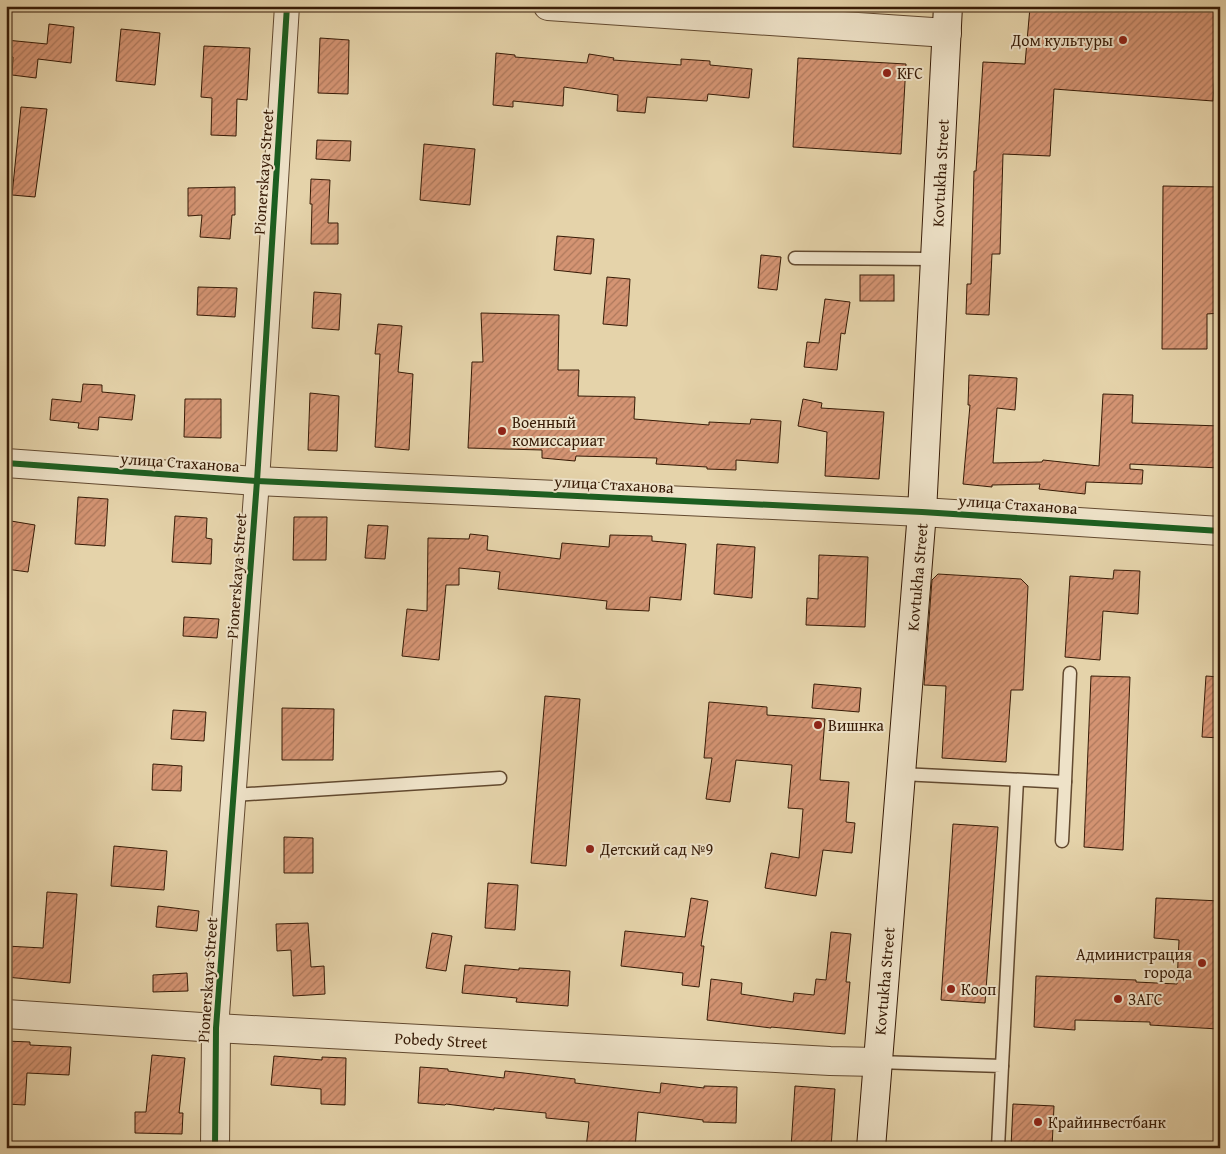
<svg xmlns="http://www.w3.org/2000/svg" width="1226" height="1154" viewBox="0 0 1226 1154" font-family="'Gentium Book Plus',serif">
<style>
.building{fill:url(#building-hatch);stroke:#371b06}
.lines{fill:none;stroke-linecap:round;stroke-linejoin:round}
.service-casing{stroke:#62492f;stroke-width:15}
.minor-casing{stroke:#62492f;stroke-width:26}
.tertiary-casing{stroke:#62492f;stroke-width:30}
.secondary-casing{stroke:#371b06;stroke-width:30}
.service{stroke:#eee2c8;stroke-width:12}
.minor{stroke:#eee2c8;stroke-width:24}
.tertiary{stroke:#eee2c8;stroke-width:28}
.secondary{stroke:#eee2c8;stroke-width:28}
.cycleway-casing{stroke:#eee2c8;stroke-width:9}
.cycleway{stroke:#1b5e20;stroke-width:6}
.poi-dot{fill:#8f2418;stroke:#eee2c8;stroke-width:2}
.labels{text-anchor:middle;dominant-baseline:central;stroke-width:4;stroke-linejoin:round;paint-order:stroke}
.poi-label{font-size:16px;fill:#371b06;stroke:#eee2c8;text-anchor:start}
.street-label{font-size:16px;fill:#371b06;stroke:#eee2c8}
</style>
<defs>
<pattern id="building-hatch" width="6" height="6" patternUnits="userSpaceOnUse" patternTransform="scale(1.25)"><rect width="6" height="6" fill="#d49473"/><path d="M-1 1l2-2M0 6l6-6M5 7l2-2" fill="none" stroke="#ad785c"/></pattern>
</defs>
<rect width="100%" height="100%" fill="#e5d3aa"/>
<filter id="stains"><feTurbulence type="fractalNoise" baseFrequency=".004" numOctaves="4"/><feColorMatrix values="0 0 0 0 .2 0 0 0 0 .09 0 0 0 0 .02 0 0 0 .5 -.17"/></filter>
<radialGradient id="worn" r=".72"><stop offset=".6" stop-color="#630" stop-opacity="0"/><stop offset="1" stop-color="#630" stop-opacity=".3"/></radialGradient>
<g class="building">
<path d="M1037,6H1220V70H1215L1213,101L1054,89L1050,156L1003,154L1000,254H992L989,315L966,314L967,284H971L974,171H976L983,62L1025,64L1030,7L1036,8Z"/>
<path d="M49,24L74,27L71,63L38,59L36,78L12,75L13,57L6,56V40L47,44Z"/>
<path d="M121,29L160,33L155,85L116,81Z"/>
<path d="M320,38L349,40L348,94L318,93Z"/>
<path d="M204,46L250,48L247,100L237,99L236,136L211,135L212,98L201,97Z"/>
<path d="M496,53L515,55V57L587,63L589,54L614,58L613,60L681,65V59L710,61V65L752,69L749,98L708,94L707,101L647,97L645,113L617,111L618,95L564,87L563,106L513,101V107L493,105Z"/>
<path d="M798,58L906,64L901,154L793,147Z"/>
<path d="M21,107L47,109L35,197L12,195Z"/>
<path d="M317,140L351,141L350,161L316,159Z"/>
<path d="M424,144L475,149L470,205L420,200Z"/>
<path d="M311,179L330,180L328,223H338V244H311L312,204H310Z"/>
<path d="M1163,186L1220,187V313L1207,314V349H1162Z"/>
<path d="M235,187V215H232L230,239L200,237L202,215L188,216V188Z"/>
<path d="M557,236L594,239L591,274L554,270Z"/>
<path d="M761,255L781,257L777,290L758,288Z"/>
<rect x="860" y="275" width="34" height="26"/>
<path d="M607,277L630,279L627,326L603,324Z"/>
<path d="M198,287L237,288L235,317L197,315Z"/>
<path d="M314,292L341,294L339,330L312,328Z"/>
<path d="M825,299L850,302L845,334L841,333L837,370L804,367L807,342L819,343Z"/>
<path d="M481,313L559,315L558,370H579L578,396L635,397L634,419L709,425V422L750,424L751,419L781,421L778,463L736,460V470L707,469V467L656,464L657,458L576,456L575,461L542,458V450L468,448L472,362H483Z"/>
<path d="M378,324L402,326L398,372L413,374L409,450L375,447L380,354H375Z"/>
<path d="M969,375L1017,378L1015,410L997,408L993,463L1042,462L1043,460L1099,466L1103,394L1133,395L1132,423L1220,426V468L1130,464V469L1143,470L1142,484L1086,482L1085,494L1039,489L1040,484L992,485V487L963,484L970,405H968Z"/>
<path d="M83,384L102,385V392L135,395L132,420L99,417L98,430L78,428L79,423L50,420L52,399L81,402Z"/>
<path d="M310,393L339,396L337,451L308,450Z"/>
<path d="M185,399H221V438L184,437Z"/>
<path d="M803,399L822,403L821,408L884,412L879,479L825,476L827,432L798,426Z"/>
<path d="M78,497L108,499L105,546L75,544Z"/>
<path d="M175,516L207,518L206,538L212,539L211,564L172,562Z"/>
<path d="M294,517H327L326,560H293Z"/>
<path d="M11,521L35,525L28,572L6,569V556Z"/>
<path d="M368,525L388,526L385,559L365,558Z"/>
<path d="M470,534L488,536L487,550L560,559L562,543L609,547L610,535L652,536V541L686,544L681,600L650,597L649,611L606,609L607,601L498,589L500,572L459,568V585H446L439,660L402,656L407,609L427,611L428,538L469,539Z"/>
<path d="M717,544L755,547L752,598L714,594Z"/>
<path d="M819,555L868,557L865,627L806,625L807,598L818,599Z"/>
<path d="M1114,570L1140,571L1138,614L1103,611L1100,660L1065,657L1070,576L1113,579Z"/>
<path d="M938,574L1021,579L1028,586L1023,690H1011L1006,762L942,758L946,686L924,685L932,580Z"/>
<path d="M184,617L219,619L217,638L183,636Z"/>
<path d="M1091,676L1130,677L1123,850L1084,847Z"/>
<path d="M1206,676L1220,677V738L1202,737Z"/>
<path d="M814,684L861,688L859,712L812,708Z"/>
<path d="M545,696L580,699L566,866L531,863Z"/>
<path d="M709,702L767,707V715L825,719L820,780L849,782L846,822L855,823L852,853L823,850L816,896L765,888L771,853L799,858L803,809L788,808L792,765L736,760L730,802L706,799L712,758H704Z"/>
<path d="M282,708L334,709L333,760H282Z"/>
<path d="M173,710L206,712L204,741L171,739Z"/>
<path d="M153,764L182,766L181,791L152,790Z"/>
<path d="M953,824L998,827L985,1003L941,1000Z"/>
<path d="M284,837L313,838V873H284Z"/>
<path d="M114,846L167,851L164,890L111,886Z"/>
<path d="M488,883L518,885L515,930L485,928Z"/>
<path d="M47,892L77,894L70,983L6,977V946L43,948Z"/>
<path d="M691,898L708,901L701,946H704L699,987L682,985L683,973L621,966L625,931L685,937Z"/>
<path d="M1156,898L1220,901L1218,1029L1150,1025V1022L1075,1020V1030L1034,1027L1036,976L1136,980V982L1177,984L1179,940L1154,938Z"/>
<path d="M158,906L199,911L197,931L156,927Z"/>
<path d="M308,923L311,967L324,966L325,994L293,996L291,950L277,951L276,924Z"/>
<path d="M831,932L851,934L846,982H850L845,1034L771,1027V1028L707,1020L711,979L742,983L741,994L793,1002L794,993L814,995L816,979L826,980Z"/>
<path d="M432,933L452,936L446,971L426,968Z"/>
<path d="M465,965L519,970V968L570,971L568,1006L516,1002L517,998L462,993Z"/>
<path d="M187,973L188,991L153,992V975Z"/>
<path d="M6,1041L30,1042V1045L71,1047L69,1075L27,1073L25,1105L6,1104Z"/>
<path d="M152,1055L185,1058L179,1113H183L182,1134L135,1133V1112H146Z"/>
<path d="M274,1056L322,1060V1057L346,1058L345,1105L321,1104V1089L271,1085Z"/>
<path d="M420,1067L448,1069V1071L504,1078L505,1071L524,1073L575,1079V1083L660,1093L661,1083L704,1088V1086L737,1087L736,1123L703,1122V1120L638,1112L635,1148H586L589,1122L546,1118V1113L494,1108V1110L446,1104L445,1105L418,1103Z"/>
<path d="M795,1086L835,1089L831,1148H791Z"/>
<path d="M1013,1104L1054,1106L1052,1148L1011,1147Z"/>
</g>
<g class="lines">
<g class="service-casing">
<g id="service">
<path d="M795,258L935,259"/>
<path d="M901,774L1065,782L1070,673"/>
<path d="M234,795L500,778"/>
<path d="M1062,841L1065,782"/>
<path d="M877,1062L1002,1066L998,1148"/>
<path d="M1002,1066L1017,780"/>
</g>
</g>
<g class="minor-casing">
<path id="minor" d="M216,1028L257,481L287,6"/>
</g>
<g class="tertiary-casing">
<g id="tertiary">
<path d="M548,6L947,33"/>
<path d="M6,463L257,481L922,512L1220,531"/>
<path d="M6,1014L216,1028L830,1061L877,1062"/>
<path d="M215,1148L216,1028"/>
</g>
</g>
<g class="secondary-casing">
<path id="secondary" d="M871,1148L922,512L948,6"/>
</g>
<use href="#service" class="service"/>
<use href="#minor" class="minor"/>
<use href="#tertiary" class="tertiary"/>
<use href="#secondary" class="secondary"/>
<g class="cycleway-casing">
<g id="cycleway">
<path d="M6,463L257,481L922,512L1220,531"/>
<path d="M215,1148L216,1028L257,481L287,6"/>
</g>
</g>
<use href="#cycleway" class="cycleway"/>
</g>
<g class="poi-dot">
<circle cx="1123" cy="40" r="5"/>
<circle cx="887" cy="73" r="5"/>
<circle cx="502" cy="431" r="5"/>
<circle cx="818" cy="725" r="5"/>
<circle cx="590" cy="849" r="5"/>
<circle cx="1202" cy="963" r="5"/>
<circle cx="951" cy="989" r="5"/>
<circle cx="1118" cy="999" r="5"/>
<circle cx="1038" cy="1122" r="5"/>
</g>
<g class="labels">
<g class="poi-label">
<text x="1113" y="40" text-anchor="end">Дом культуры</text>
<text x="897" y="73">KFC</text>
<text x="512" y="422">Военный<tspan x="512" dy="18">комиссариат</tspan></text>
<text x="828" y="725">Вишнка</text>
<text x="600" y="849">Детский сад №9</text>
<text x="1192" y="954" text-anchor="end">Администрация<tspan x="1192" dy="18">города</tspan></text>
<text x="961" y="989">Кооп</text>
<text x="1128" y="999">ЗАГС</text>
<text x="1048" y="1122">Крайинвестбанк</text>
</g>
<g class="street-label">
<text transform="translate(263 172) rotate(-86)">Pionerskaya Street</text>
<text transform="translate(940 173) rotate(-87)">Kovtukha Street</text>
<text transform="translate(180 462) rotate(4)">улица Стаханова</text>
<text transform="translate(614 484) rotate(3)">улица Стаханова</text>
<text transform="translate(1018 504) rotate(4)">улица Стаханова</text>
<text transform="translate(236 576) rotate(-86)">Pionerskaya Street</text>
<text transform="translate(917 577) rotate(-85)">Kovtukha Street</text>
<text transform="translate(207 980) rotate(-86)">Pionerskaya Street</text>
<text transform="translate(884 981) rotate(-85)">Kovtukha Street</text>
<text transform="translate(441 1040) rotate(3)">Pobedy Street</text>
</g>
</g>
<rect width="1226" height="1154" fill="none" stroke="#e5d3aa" stroke-width="25"/>
<rect x="8" y="8" width="1211" height="1139" fill="none" stroke="#371b06" stroke-width="2.5"/>
<rect x="12" y="12" width="1201" height="1129" fill="none" stroke="#371b06"/>
<rect width="100%" height="100%" filter="url(#stains)"/>
<rect width="100%" height="100%" fill="url(#worn)"/>
</svg>
